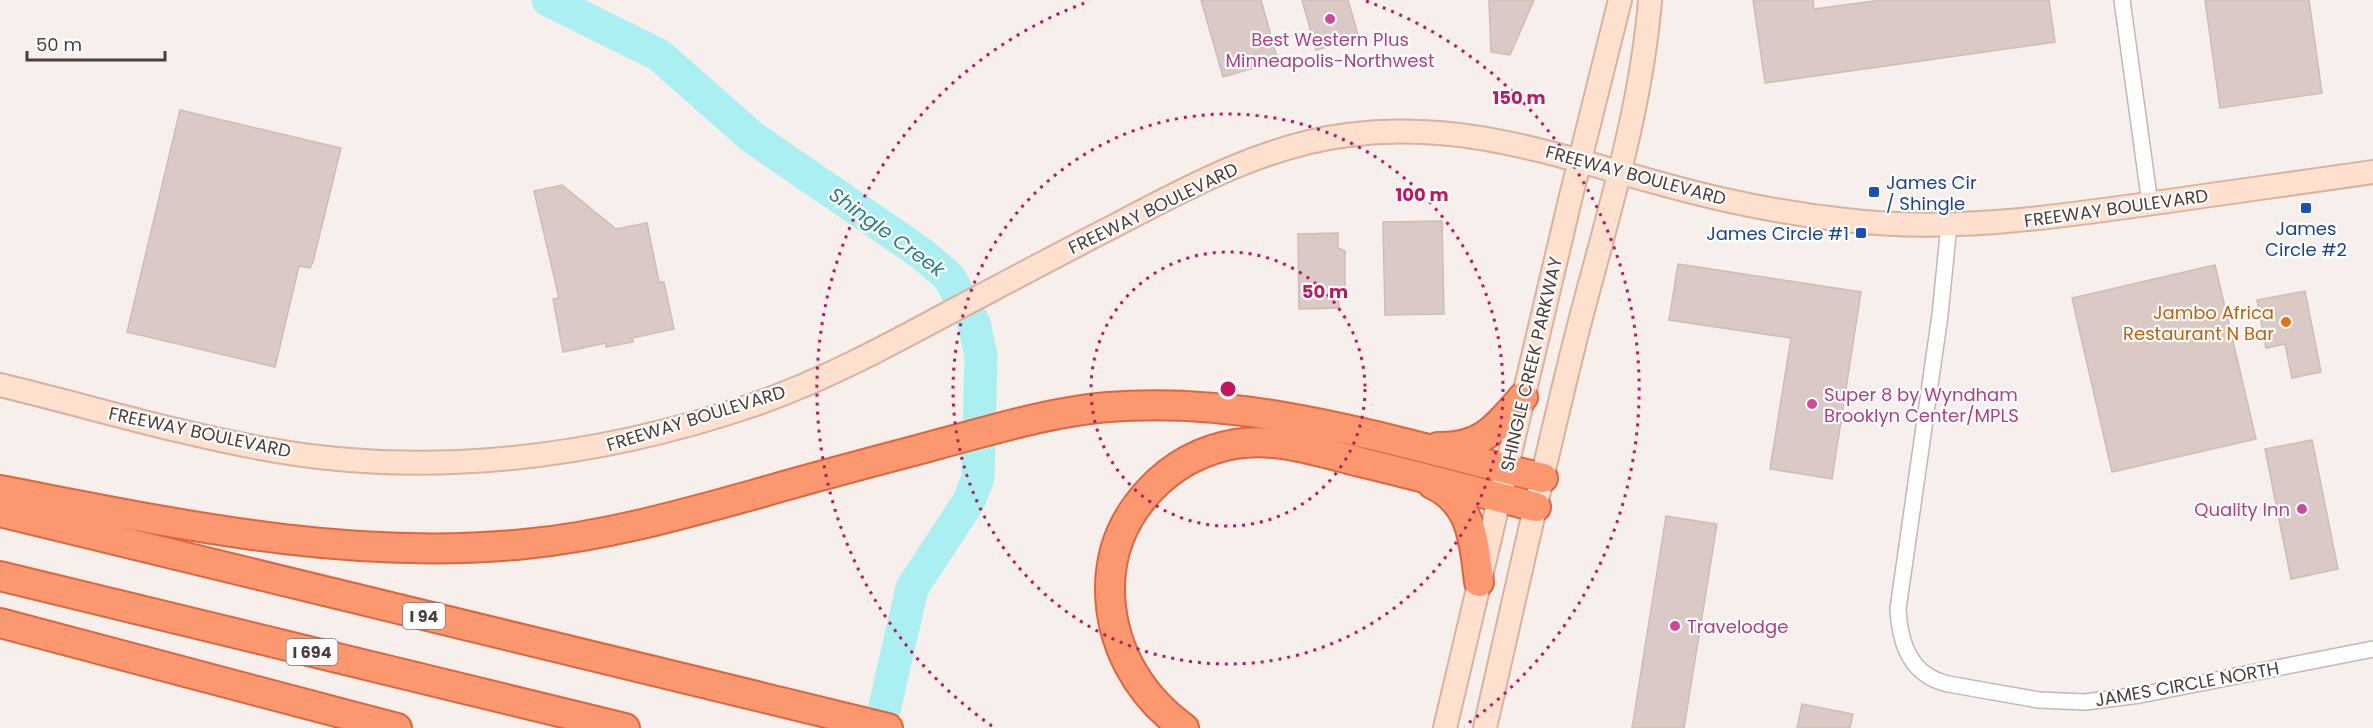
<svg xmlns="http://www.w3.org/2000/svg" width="2373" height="728" viewBox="0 0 2373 728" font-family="Poppins,sans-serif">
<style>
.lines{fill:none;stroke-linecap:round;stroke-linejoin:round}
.river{stroke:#aaeff1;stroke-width:33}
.building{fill:#dac9c4;stroke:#d2bbb4;stroke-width:1.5}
.street-casing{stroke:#c5b6b1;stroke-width:18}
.secondary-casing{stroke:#d8b29f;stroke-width:26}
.highway-casing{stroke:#dd663f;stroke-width:32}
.street{stroke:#fff;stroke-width:15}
.secondary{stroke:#fee0ce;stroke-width:22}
.highway{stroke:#fc9870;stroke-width:28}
.ring{fill:none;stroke:#c2185b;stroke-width:3;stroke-dasharray:3 6}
.hotel-dot{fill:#d1479c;stroke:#fff;stroke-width:2}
.transit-dot{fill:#1a4fb4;stroke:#fff;stroke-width:2}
.food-dot{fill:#e8710a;stroke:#fff;stroke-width:2}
.labels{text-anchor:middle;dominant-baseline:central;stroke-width:4.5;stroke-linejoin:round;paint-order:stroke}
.shield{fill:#fff;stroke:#817774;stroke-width:1.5}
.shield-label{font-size:16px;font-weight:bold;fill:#4b3d39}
.hotel-label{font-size:18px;fill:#b23c85;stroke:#fff;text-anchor:start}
.street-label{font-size:18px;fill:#4b3d39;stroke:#fff}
.transit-label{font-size:18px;fill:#164399;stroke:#fff;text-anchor:start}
.food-label{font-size:18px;fill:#c56008;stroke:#fff;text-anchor:end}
.water-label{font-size:20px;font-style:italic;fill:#278285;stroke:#fff}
.centre{fill:#c2185b;stroke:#fff;stroke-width:3}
.ring-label{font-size:18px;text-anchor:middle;font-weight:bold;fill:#c2185b;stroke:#fff;stroke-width:4.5;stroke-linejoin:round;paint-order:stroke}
</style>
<rect width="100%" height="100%" fill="#f6efec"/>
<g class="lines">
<path class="river" d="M548,0L659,55L752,137L921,253L949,277L974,323L981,355L978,478L969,501L912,588L880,728"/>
</g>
<g class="building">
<path d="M1201,0H1261L1278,61L1223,77Z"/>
<path d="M1302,0H1348L1359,38L1316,50Z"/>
<path d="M1489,0H1534L1510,55L1491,52Z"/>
<path d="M1753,0H1813L1814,9L1882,0H2049L2055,42L1765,83Z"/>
<path d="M2205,0H2309L2322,93L2220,108Z"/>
<path d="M180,110L341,148L313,262L310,268L299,266L275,367L127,332Z"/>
<path d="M562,185L616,229L647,223L659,282H664L674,329L632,338L633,342L606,347V343L563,352L553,299L559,298L534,191Z"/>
<path d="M1442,221L1444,314L1385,315L1383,222Z"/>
<path d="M1338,233V248L1345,251V289L1338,292L1339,308L1299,309L1298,234Z"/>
<path d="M1678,264L1861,292L1832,479L1770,469L1791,338L1669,320Z"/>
<path d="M2215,265L2256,439L2112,472L2072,298Z"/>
<path d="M2305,291L2321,372L2292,378L2285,344L2266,348L2257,300Z"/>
<path d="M2312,440L2338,569L2291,579L2265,449Z"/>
<path d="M1666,516L1717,524L1684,728H1632Z"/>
<path d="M1802,704L1853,714L1850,728H1797Z"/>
</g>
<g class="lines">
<g class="street-casing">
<g id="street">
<path d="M2122,0L2150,204"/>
<path d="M1949,225L1940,315L1898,609C1900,644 1910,675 1948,684L2039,700L2085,702L2140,695L2373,649"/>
</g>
</g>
<g class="secondary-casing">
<g id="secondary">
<path d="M0,385C87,406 176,433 265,449C427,479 597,458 753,405C823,381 889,345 954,310C1009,281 1063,252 1118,224C1190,186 1266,145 1348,135C1460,121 1545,152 1651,181C1714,199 1779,213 1845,220C1943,232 2042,219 2140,205C2218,194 2295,183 2373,172"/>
<path d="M1445,728L1571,196L1620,0"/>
<path d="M1485,728C1515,596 1544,464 1577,333C1605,224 1641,113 1650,0"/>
</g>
</g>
<g class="highway-casing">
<g id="highway">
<path d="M1438,447C1482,448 1496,428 1523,397"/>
<path d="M1432,484C1473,503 1474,542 1479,582"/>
<path d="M0,490C172,523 348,562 525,544C607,536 684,514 763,492C822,475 880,460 939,444C995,429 1050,412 1108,407C1258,395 1399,444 1543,478"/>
<path d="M0,512L888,728"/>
<path d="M0,576L625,728"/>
<path d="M0,623L397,728"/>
<path d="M1184,728C1137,694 1109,643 1110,585C1111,548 1124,518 1149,491C1172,466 1201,450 1235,444C1277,437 1319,452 1360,462C1419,476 1477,492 1536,507"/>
</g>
</g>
<use href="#street" class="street"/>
<use href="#secondary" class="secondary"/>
<use href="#highway" class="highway"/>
</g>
<g class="ring">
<circle cx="1228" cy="389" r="137"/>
<circle cx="1228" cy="389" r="275"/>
<path d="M992 726A412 412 0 0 1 1090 1M1366 1A412 412 0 0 1 1464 726"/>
</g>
<g class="hotel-dot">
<circle cx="1330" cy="19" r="6"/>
<circle cx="1812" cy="404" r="6"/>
<circle cx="2302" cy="509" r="6"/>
<circle cx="1675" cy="626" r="6"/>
</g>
<g class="transit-dot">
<rect x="1868" y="186" width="12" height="12" rx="3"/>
<rect x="2300" y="202" width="12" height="12" rx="3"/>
<rect x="1855" y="227" width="12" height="12" rx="3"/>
</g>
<circle class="food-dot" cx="2286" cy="322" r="6"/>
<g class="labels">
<g class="shield">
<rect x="403" y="603" width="42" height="26" rx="4.5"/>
<rect x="286.5" y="639" width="51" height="26" rx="4.5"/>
</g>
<g class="shield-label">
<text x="424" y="616">I 94</text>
<text x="312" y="652">I 694</text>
</g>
<g class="hotel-label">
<text x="1330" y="39" text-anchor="middle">Best Western Plus<tspan x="1330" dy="21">Minneapolis-Northwest</tspan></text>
<text x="1824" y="394">Super 8 by Wyndham<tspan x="1824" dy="21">Brooklyn Center/MPLS</tspan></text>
<text x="2290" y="509" text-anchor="end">Quality Inn</text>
<text x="1687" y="626">Travelodge</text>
</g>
<g class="street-label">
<text transform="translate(1636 175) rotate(15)">FREEWAY BOULEVARD</text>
<text transform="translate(1153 208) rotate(-26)">FREEWAY BOULEVARD</text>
<text transform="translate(2116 208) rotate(-8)">FREEWAY BOULEVARD</text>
<text transform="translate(1531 364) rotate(-77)">SHINGLE CREEK PARKWAY</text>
<text transform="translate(696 418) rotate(-17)">FREEWAY BOULEVARD</text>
<text transform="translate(200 432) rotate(12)">FREEWAY BOULEVARD</text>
<text transform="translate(2187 684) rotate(-10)">JAMES CIRCLE NORTH</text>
</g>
<g class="transit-label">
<text x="1886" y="182">James Cir<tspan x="1886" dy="21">/ Shingle</tspan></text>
<text x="2306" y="228" text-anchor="middle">James<tspan x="2306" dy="21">Circle #2</tspan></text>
<text x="1849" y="233" text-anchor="end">James Circle #1</text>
</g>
<g class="food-label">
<text x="2274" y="312">Jambo Africa<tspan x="2274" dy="21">Restaurant N Bar</tspan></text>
</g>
<g class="water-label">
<text transform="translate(887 232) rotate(36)">Shingle Creek</text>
</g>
</g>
<circle cx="1228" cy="389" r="9" class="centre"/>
<g class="ring-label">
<text x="1519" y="104">150 m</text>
<text x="1422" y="201">100 m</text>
<text x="1325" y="298">50 m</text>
</g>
<path d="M27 51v9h138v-9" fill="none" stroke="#4b3d39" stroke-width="3"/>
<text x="36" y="51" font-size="18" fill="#4b3d39" stroke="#ffffff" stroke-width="4.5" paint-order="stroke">50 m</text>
</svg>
